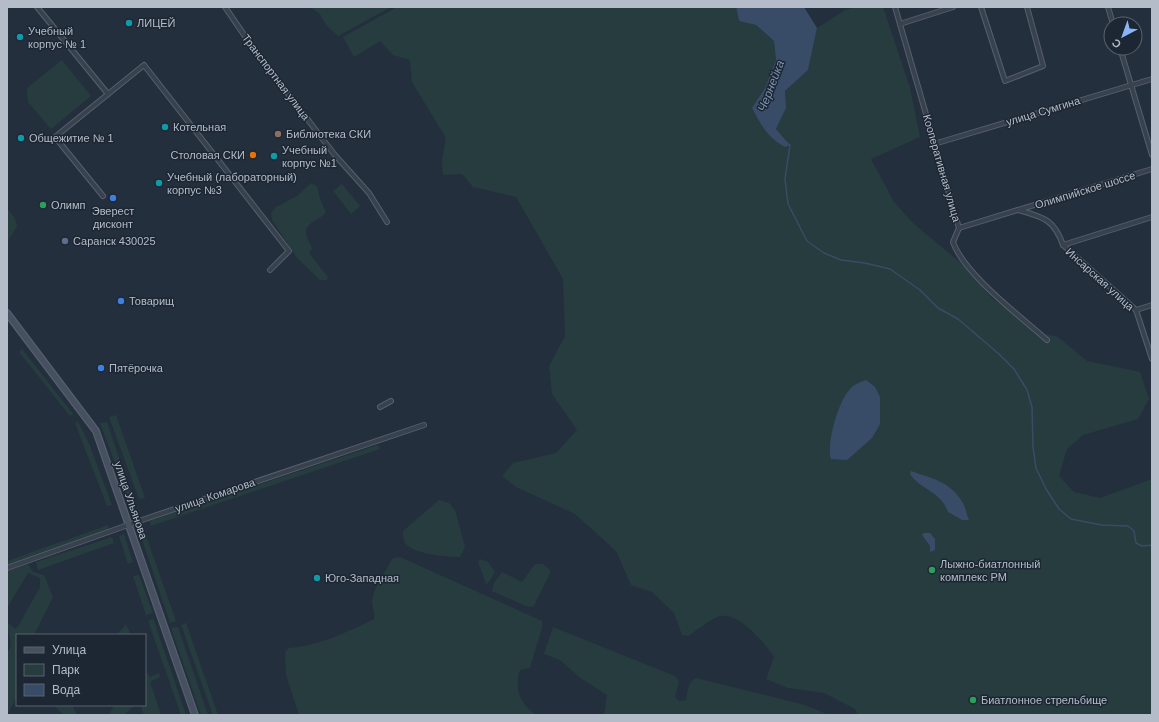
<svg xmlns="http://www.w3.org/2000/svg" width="1159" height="722" viewBox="0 0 1159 722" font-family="Arial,sans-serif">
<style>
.green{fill:#263c3f}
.water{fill:#394c67}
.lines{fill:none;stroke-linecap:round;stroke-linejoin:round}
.stream{stroke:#394c67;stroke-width:1.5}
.minor-casing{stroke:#565f6c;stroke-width:6}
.secondary-casing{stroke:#565f6c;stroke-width:8}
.minor{stroke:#38414e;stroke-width:4}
.secondary{stroke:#465061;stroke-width:5.5}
.culture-dot{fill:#0f9aa8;stroke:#1d2633;stroke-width:1.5}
.education-dot{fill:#8d6e63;stroke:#1d2633;stroke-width:1.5}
.food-dot{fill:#e8710a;stroke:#1d2633;stroke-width:1.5}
.shop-dot{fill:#3f7fe0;stroke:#1d2633;stroke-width:1.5}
.leisure-dot{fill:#2e9e5b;stroke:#1d2633;stroke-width:1.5}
.service-dot{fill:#5c6f8a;stroke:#1d2633;stroke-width:1.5}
.labels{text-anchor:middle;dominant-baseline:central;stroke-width:3;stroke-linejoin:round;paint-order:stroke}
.poi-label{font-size:11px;fill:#b4bcc9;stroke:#1d2633;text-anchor:start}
.street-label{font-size:11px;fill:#b4bcc9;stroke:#1d2633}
.water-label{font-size:12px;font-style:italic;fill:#7c92b1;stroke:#1d2633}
</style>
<rect width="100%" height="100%" fill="#242f3e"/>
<g class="green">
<path d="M310,7H391L338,36L326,25L320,14Z"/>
<path d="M397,7H736L739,21L756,25L774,41L776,60L765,88L752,109L790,145L776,129L786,108L785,91L808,70L817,28L845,10L856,7H883L910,88L920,137L871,159L894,202L913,223L962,264L992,298L1044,334L1058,337L1087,361L1140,372L1149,399L1138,419L1083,435L1067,449L1059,476L1074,492L1100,498L1152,479V715H858L855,709L824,693L788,688L766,679L774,657C765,643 739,612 720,616C712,618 696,631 688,636L682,635L674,613L652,592L631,585L616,551L575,514L516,487L502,476L513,463L556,453L577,430L552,394L549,366L565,336L563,279L516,197L473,187L462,174L443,175L442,160L446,138L412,82L410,60L393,55L380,41L354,57L343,37Z"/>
<path d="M62,60L91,96L51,129L28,102L27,88Z"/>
<path d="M311,183L317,186L320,199L326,212C321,220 305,222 306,233C306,239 311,243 312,249L309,253L328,277L327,280H320L297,258L272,220L271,213L276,207L297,196Z"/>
<path d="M342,184L360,206L351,214L333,191Z"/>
<path d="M7,208L14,217L17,226L7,243Z"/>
<path d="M22,349L73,414L70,416L19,352Z"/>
<path d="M116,415L145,498L139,499L109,417Z"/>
<path d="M78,421L90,446L112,505L107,506L75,423Z"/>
<path d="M107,422L131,494L127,495L100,423Z"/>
<path d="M378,445L380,449L151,526L149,521Z"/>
<path d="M439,500L449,503L455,510L465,547L460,557C447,557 409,554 404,541C403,538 403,534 403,531Z"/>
<path d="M108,525L109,530L7,566V561Z"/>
<path d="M143,527L176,621L170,623L140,533Z"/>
<path d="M124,534L133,562L128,564L119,536Z"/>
<path d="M112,537L114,543L38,570L36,562Z"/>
<path d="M400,557L542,621V628L530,668L520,670C514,689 520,704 536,715H299L286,675L285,652L289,648C318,646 348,632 374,619C375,612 372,607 372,601C374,586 386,571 393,558Z"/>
<path d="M480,559L488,562L495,572L489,582L486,584L478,562Z"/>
<path d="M28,564L33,572L44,575L53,597L34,635H17V696L7,715V653L11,646L7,622L15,629L19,625L40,587V578L28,573L7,608V571Z"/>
<path d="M535,564H543L551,571L534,606L528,607L492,591L494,583L502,572L522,582Z"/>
<path d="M139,575L153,613L146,615L133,576Z"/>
<path d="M153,618L186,715H181L148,621Z"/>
<path d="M186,623L218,715H213L181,625Z"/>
<path d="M126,624L131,635H117Z"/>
<path d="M178,627L208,715H201L171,628Z"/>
<path d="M553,627L675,676L679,682L675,697L679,701L686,700C688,691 687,683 696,678L805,705L829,715H604L607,695L579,677L560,660L544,654Z"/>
<path d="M145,670L150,677L159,673L160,677L150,682L161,715H144L140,705H145Z"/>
<path d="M53,705H72L77,715H64Z"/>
<path d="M114,705H134V706L124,715H109Z"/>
</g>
<g class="water">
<path d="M736,7H804L817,28L808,70L785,91L786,108L776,129L790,145L785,147C768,138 761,125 752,108L765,88L776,60L774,41L756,25L739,21Z"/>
<path d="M866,380L875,387L880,397V424L872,438L847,460L831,459C826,443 839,398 852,387C855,384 861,382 866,380Z"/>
<path d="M911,471C930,478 949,481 961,500C965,505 966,513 969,520H962L948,512C941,491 922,491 910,474Z"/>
<path d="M924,533H930L935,539V550L930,552V546L922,535Z"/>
</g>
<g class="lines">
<path class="stream" d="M788,144L790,145L785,179L788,204L807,241L824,253L841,260L865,263L890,269L920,290L938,308L958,319L999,354L1014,369L1027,390L1032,407L1033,447L1036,468L1046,489L1059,509L1071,519L1081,521L1102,525L1128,526L1134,531L1136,543L1142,546L1152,545"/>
<g class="minor-casing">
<g id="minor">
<path d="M37,7L108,94"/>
<path d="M225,7L251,45L334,154L369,193L387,222"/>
<path d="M895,7L959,228L953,242C964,274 1020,316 1047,340"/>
<path d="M981,7L1005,81L1043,66L1027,7"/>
<path d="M1108,7L1113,24"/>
<path d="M900,24L953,7"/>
<path d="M1120,48L1152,155"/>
<path d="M934,144L1152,79"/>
<path d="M103,196L55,137L144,65L289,251L270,270"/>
<path d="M1018,210C1043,217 1054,219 1063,245"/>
<path d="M959,228L1152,169"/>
<path d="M1063,245L1136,310L1152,359"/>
<path d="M1063,245L1152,217"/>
<path d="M1136,310L1152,305"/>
<path d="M380,407L391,401"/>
<path d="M7,568L142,520L424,425"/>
</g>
</g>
<g class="secondary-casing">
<path id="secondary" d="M7,313L96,431L195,715"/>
</g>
<use href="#minor" class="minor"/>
<use href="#secondary" class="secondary"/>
</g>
<g class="culture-dot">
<circle cx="129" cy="23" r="4"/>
<circle cx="20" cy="37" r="4"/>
<circle cx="165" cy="127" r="4"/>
<circle cx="21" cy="138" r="4"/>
<circle cx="274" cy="156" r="4"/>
<circle cx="159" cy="183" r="4"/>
<circle cx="317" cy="578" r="4"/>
</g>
<circle class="education-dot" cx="278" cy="134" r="4"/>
<circle class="food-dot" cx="253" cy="155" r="4"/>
<g class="shop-dot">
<circle cx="113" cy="198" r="4"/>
<circle cx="121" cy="301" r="4"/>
<circle cx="101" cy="368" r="4"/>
</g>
<g class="leisure-dot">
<circle cx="43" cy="205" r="4"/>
<circle cx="932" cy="570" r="4"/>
<circle cx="973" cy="700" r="4"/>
</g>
<circle class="service-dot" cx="65" cy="241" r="4"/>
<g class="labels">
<g class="poi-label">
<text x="137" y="23">ЛИЦЕЙ</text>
<text x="28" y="31">Учебный<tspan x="28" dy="13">корпус № 1</tspan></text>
<text x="173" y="127">Котельная</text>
<text x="286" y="134">Библиотека СКИ</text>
<text x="29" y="138">Общежитие № 1</text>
<text x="282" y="150">Учебный<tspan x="282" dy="13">корпус №1</tspan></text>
<text x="245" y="155" text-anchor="end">Столовая СКИ</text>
<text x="167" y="177">Учебный (лабораторный)<tspan x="167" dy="13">корпус №3</tspan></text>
<text x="51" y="205">Олимп</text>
<text x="113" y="211" text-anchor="middle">Эверест<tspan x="113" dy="13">дисконт</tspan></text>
<text x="73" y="241">Саранск 430025</text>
<text x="129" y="301">Товарищ</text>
<text x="109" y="368">Пятёрочка</text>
<text x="940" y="564">Лыжно-биатлонный<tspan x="940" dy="13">комплекс РМ</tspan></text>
<text x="325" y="578">Юго-Западная</text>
<text x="981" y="700">Биатлонное стрельбище</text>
</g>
<g class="street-label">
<text transform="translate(276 77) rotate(53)">Транспортная улица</text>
<text transform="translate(1043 111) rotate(-17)">улица Сумгина</text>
<text transform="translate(942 168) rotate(74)">Кооперативная улица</text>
<text transform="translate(1085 190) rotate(-17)">Олимпийское шоссе</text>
<text transform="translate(1100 279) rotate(42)">Инсарская улица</text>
<text transform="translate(215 495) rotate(-19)">улица Комарова</text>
<text transform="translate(131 500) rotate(71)">улица Ульянова</text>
</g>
<g class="water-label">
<text transform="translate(771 86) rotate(-69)">Чернейка</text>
</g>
</g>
<rect width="1159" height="722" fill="none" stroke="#b4bcc9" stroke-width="16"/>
<rect x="16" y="634" width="130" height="72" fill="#1d2633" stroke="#59626f"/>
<rect x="24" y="647" width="20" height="6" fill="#465061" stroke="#59626f"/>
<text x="52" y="654" font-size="12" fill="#b4bcc9">Улица</text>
<rect x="24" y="664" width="20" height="12" fill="#263c3f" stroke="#59626f"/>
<text x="52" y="674" font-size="12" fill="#b4bcc9">Парк</text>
<rect x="24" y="684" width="20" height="12" fill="#394c67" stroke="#59626f"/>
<text x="52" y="694" font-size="12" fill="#b4bcc9">Вода</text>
<g transform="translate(1123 36) rotate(221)"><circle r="19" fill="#1d2633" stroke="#59626f"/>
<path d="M0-3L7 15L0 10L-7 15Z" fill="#8ab4f8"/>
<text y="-6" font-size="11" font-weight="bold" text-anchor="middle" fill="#b4bcc9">С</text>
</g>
</svg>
